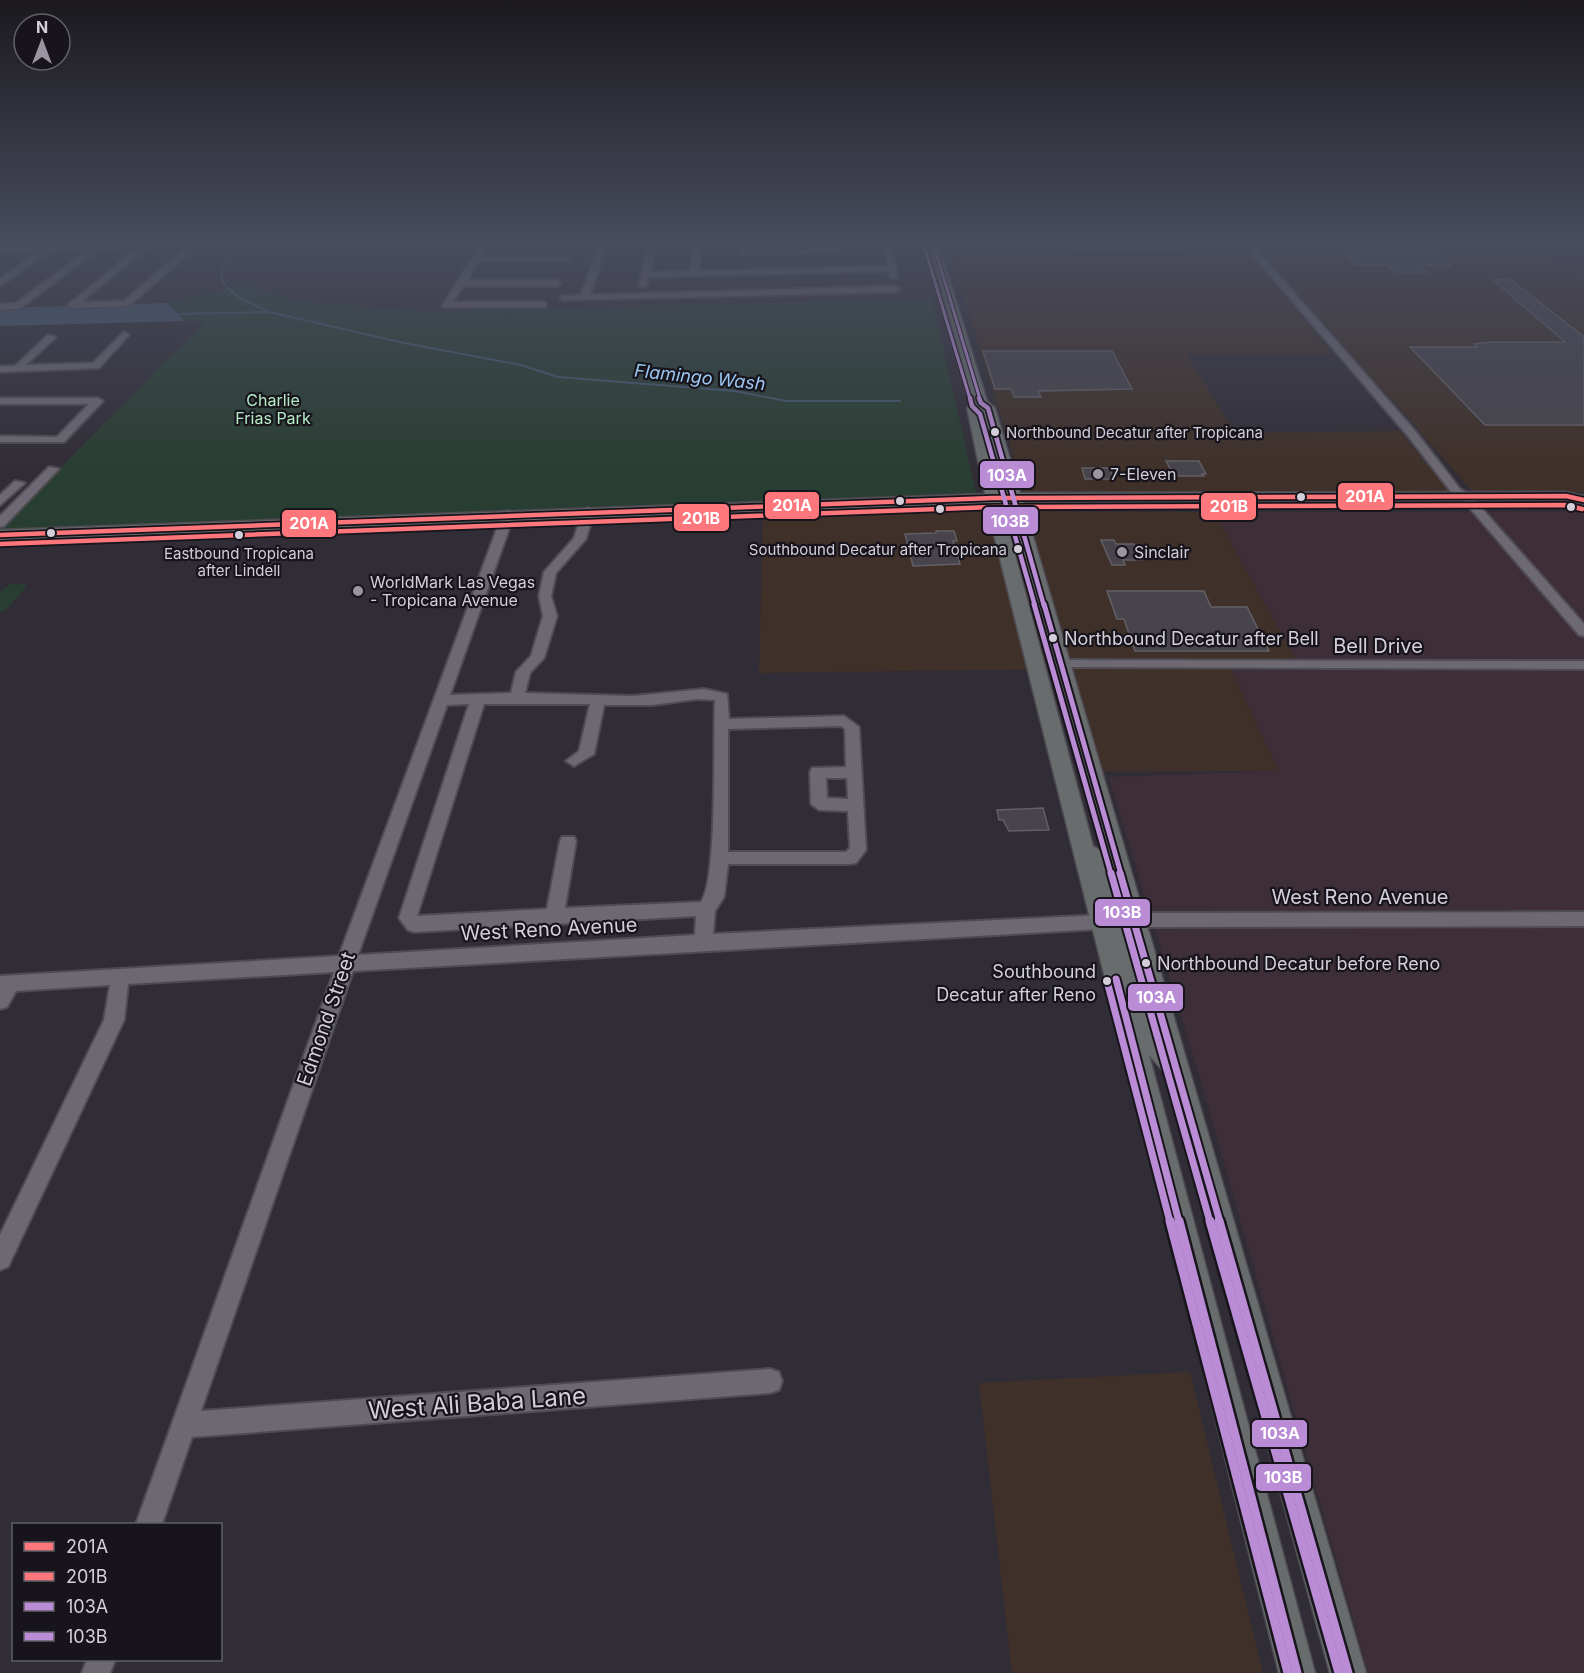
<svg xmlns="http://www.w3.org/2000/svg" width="1584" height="1673" viewBox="0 0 1584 1673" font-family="Inter,sans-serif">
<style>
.commercial{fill:#3f3029}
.industrial{fill:#3e2e38}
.green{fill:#293e32}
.water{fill:#43596e}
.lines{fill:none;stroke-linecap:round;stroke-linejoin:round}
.stream{stroke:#43596e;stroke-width:2}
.building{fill:#47444b;stroke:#625f66;stroke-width:1.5}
.minor-casing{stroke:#4e4b53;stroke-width:4}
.major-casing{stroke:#4e4b53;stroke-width:3}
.minor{fill:#6d6972;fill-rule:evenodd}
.major{fill:#696c6c;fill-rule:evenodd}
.bus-1-casing{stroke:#17141b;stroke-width:8}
.bus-2-casing{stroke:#17141b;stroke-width:8}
.bus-3-far4-casing{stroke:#17141b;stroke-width:5}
.bus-3-far3-casing{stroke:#17141b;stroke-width:8}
.bus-3-far2-casing{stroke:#17141b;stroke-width:9}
.bus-3-far1-casing{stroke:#17141b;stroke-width:11}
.bus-3-casing{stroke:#17141b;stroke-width:14}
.bus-4-far4-casing{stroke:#17141b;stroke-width:5}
.bus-4-far3-casing{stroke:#17141b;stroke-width:8}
.bus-4-far2-casing{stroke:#17141b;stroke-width:9}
.bus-4-far1-casing{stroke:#17141b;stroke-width:11}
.bus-4-casing{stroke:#17141b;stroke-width:14}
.bus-1{stroke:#fd767b;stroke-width:4.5}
.bus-2{stroke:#fd767b;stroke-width:4.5}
.bus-3-far4{stroke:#ba8cd5;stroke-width:3}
.bus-3-far3{stroke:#ba8cd5;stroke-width:4.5}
.bus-3-far2{stroke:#ba8cd5;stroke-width:5}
.bus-3-far1{stroke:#ba8cd5;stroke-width:7}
.bus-3{stroke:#ba8cd5;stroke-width:9}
.bus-4-far4{stroke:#ba8cd5;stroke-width:3}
.bus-4-far3{stroke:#ba8cd5;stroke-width:4.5}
.bus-4-far2{stroke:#ba8cd5;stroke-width:5}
.bus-4-far1{stroke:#ba8cd5;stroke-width:7}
.bus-4{stroke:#ba8cd5;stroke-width:9}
.bus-dot{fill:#d3cfda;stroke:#17141b;stroke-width:2}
.poi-dot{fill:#9a96a1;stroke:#17141b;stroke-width:2}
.labels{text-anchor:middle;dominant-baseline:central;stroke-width:4.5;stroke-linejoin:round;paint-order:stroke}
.far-bus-label{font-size:15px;fill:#d3cfda;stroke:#17141b;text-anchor:start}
.far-park-label{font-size:16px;fill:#b3ebc5;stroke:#17141b}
.far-poi-label{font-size:16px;fill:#d3cfda;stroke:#17141b;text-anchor:start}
.far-water-label{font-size:18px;font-style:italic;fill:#9bc8f3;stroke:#17141b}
.bus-label{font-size:18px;fill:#d3cfda;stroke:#17141b;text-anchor:start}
.street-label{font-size:20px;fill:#d3cfda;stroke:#17141b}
.near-street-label{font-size:24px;fill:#d3cfda;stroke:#17141b}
.line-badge{stroke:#17141b;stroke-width:2}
.badge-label{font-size:16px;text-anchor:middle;font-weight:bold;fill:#fff}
</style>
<rect width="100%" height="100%" fill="#312d36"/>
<g class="commercial">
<path d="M946,239H1236L1333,354H1186L1235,433L1400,431L1449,491L1024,492Z"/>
<path d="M1250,239H1526L1584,282V492H1473Z"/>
<path d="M763,511L1214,512L1299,665H1229L1279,771L1083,772L1053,669L759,673Z"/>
<path d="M1190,1372L1263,1673H1012L979,1383Z"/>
</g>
<g class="industrial">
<path d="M1526,239H1584V282Z"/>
<path d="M1214,512H1584V1673H1368L1207,1102L1109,777L1279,771L1229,664H1299Z"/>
</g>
<g class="green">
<path d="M247,284L297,301L429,311L932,299L976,493L0,530L205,321H185L167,303Z"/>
<path d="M11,584H25L26,587L5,611L0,612V592Z"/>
</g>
<path class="water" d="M167,303L185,321L0,326V308Z"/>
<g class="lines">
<g class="stream">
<path d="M246,239C240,246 231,251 226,259C208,287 246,302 266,310"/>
<path d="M175,314L269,312L404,343L521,365L558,377L735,391L786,401H900"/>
</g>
</g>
<g class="building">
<path d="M1335,239H1421L1452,266L1418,265L1426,272H1394L1387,265H1354Z"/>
<path d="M1493,280H1511L1584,337V425H1485L1410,347H1477L1474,344L1491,342H1565Z"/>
<path d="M983,351H1112L1132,389L1038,391L1041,397H1014L1011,389H995Z"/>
<path d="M1166,461H1199L1206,474H1202L1204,476H1179L1172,472Z"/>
<path d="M1082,468H1110L1114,479H1085Z"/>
<path d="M936,531H954L957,541H953L960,564L913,566L905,534L936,533Z"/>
<path d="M1101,540H1114L1116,544H1134L1141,560H1123L1125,565H1112Z"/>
<path d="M1107,591H1204L1211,607H1247L1269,651H1135L1124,619H1117Z"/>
<path d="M1043,808L1049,830L1009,831L1003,820H999L997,810Z"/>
</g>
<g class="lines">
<g class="minor-casing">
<g id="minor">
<path d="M483,239H491L481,257H566L570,259L566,261H478L468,280H557L561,283L557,286H464L452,302H543L546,303V307H442Z"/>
<path d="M601,239H644L608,242L590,295L896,286L900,289L896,292L561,300V296L581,295Z"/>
<path d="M650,239H658L650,272L690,271L695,239H703L699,271L888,266L882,239H890L898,277L891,279L889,271L649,277L647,285L643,288L639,285Z"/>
<path d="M1239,239H1247L1416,432L1460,489L1470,495L1584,624V636L1579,635L1462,499L1452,493L1408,436L1246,247L1075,250L1071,248L1092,244L1242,243Z"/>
<path d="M195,241L198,245L129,306L72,308L68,305L137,248L99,249L21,308L0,310V304L16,303L89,249L51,250L0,286V279L40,250L0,251V247ZM186,247L124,301L81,302L147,248Z"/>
<path d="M840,248L837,252L743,255L739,253L743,251Z"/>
<path d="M124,332L129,335L99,368L0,372V366H15L48,335L56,337L26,365L93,363Z"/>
<path d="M0,398H98L103,401L64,442H0V436L57,437L89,404H0Z"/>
<path d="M49,467L59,469L4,526L0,527V516Z"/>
<path d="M15,481L25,483L0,505V495Z"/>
<path d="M588,508L594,512L586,539L556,573L551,596L557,616L544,658L530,673L525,693L633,696L704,689L727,694L729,719L844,716L859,727L866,850L856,863L850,864H728L724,897L715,911L713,934L1101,915L1107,917L1110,922L1107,927L1101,929L353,971L201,1411L770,1369L779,1372L782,1381L779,1390L770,1393L192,1437L162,1524H136L334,972L128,984L124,1020L8,1267L0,1270V1235L104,1020L110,985L16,991L7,1007L0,1009V976L339,956L502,515L508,511L514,515L450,695L511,693L516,672L531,656L543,616L539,596L544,572L574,538L582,512ZM697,699L715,700C713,737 718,880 701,902L565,908L576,841L574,837H562L560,841L547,909L417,916L484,704H590L579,751L566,761L574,766L594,754L604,705H652ZM469,704L399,918L408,930L414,932L696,916L695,935L358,955L447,705ZM841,726L845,729L846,767L812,768L810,772L811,804L819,810L848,811L850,848L846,852H728V729ZM826,778H847L848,799L827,798Z"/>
<path d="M1063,660L1584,661V669L1058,667L1056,664Z"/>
<path d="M1584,912V926L1135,927L1129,925L1126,920L1129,915L1135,913Z"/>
<path d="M87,1660H115L110,1673H82Z"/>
</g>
</g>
<g class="major-casing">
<path id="major" d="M927,239H937L987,401L995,408L1020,493L1566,492L1584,496V504L1566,500L1023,502L1366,1673H1330L1166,1074L1149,1055L1315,1673H1279L986,503L0,540V530L985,494L967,408L974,402ZM981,409L982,410L1006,494H999ZM1001,502H1008L1106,854L1093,846Z"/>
</g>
<use href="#minor" class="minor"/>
<use href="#major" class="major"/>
<g class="bus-1-casing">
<path id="bus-1" d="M0,535L993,498L1566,496L1584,500"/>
</g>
<g class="bus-2-casing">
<path id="bus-2" d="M0,544L993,507L1565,505L1582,509"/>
</g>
<g class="bus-3-far4-casing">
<path id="bus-3-far4" d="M932,239L980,399"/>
</g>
<g class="bus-3-far3-casing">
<path id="bus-3-far3" d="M979,398L981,403L988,408L1044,606"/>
</g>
<g class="bus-3-far2-casing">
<path id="bus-3-far2" d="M1044,604L1121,874"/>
</g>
<g class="bus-3-far1-casing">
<g id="bus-3-far1">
<path d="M1120,873L1220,1222"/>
<path d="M1116,979L1179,1222"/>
</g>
</g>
<g class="bus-3-casing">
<g id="bus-3">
<path d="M1179,1221L1297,1673"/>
<path d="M1219,1221L1348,1673"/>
</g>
</g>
<g class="bus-4-far4-casing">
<path id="bus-4-far4" d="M923,242L970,399"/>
</g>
<g class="bus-4-far3-casing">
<path id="bus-4-far3" d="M970,398L972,406L980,414L1035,606"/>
</g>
<g class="bus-4-far2-casing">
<path id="bus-4-far2" d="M1034,604L1111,874"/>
</g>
<g class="bus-4-far1-casing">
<g id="bus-4-far1">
<path d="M1111,873L1210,1222"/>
<path d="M1107,981L1170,1222"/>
</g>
</g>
<g class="bus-4-casing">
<g id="bus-4">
<path d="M1170,1221L1288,1673"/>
<path d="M1210,1221L1339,1673"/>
</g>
</g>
<use href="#bus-1" class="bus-1"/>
<use href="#bus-2" class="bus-2"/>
<use href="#bus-3-far4" class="bus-3-far4"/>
<use href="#bus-3-far3" class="bus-3-far3"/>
<use href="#bus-3-far2" class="bus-3-far2"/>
<use href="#bus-3-far1" class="bus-3-far1"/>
<use href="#bus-3" class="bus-3"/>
<use href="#bus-4-far4" class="bus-4-far4"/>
<use href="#bus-4-far3" class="bus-4-far3"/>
<use href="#bus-4-far2" class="bus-4-far2"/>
<use href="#bus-4-far1" class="bus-4-far1"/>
<use href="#bus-4" class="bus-4"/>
</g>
<linearGradient id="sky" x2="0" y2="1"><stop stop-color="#1b191e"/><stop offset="0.51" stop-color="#484c5d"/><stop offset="1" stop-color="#484c5d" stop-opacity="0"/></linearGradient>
<rect width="1584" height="473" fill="url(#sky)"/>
<g class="bus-dot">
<circle cx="995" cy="432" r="5"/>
<circle cx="1301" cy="497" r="5"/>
<circle cx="900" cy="501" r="5"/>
<circle cx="1571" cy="507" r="5"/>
<circle cx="940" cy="509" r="5"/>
<circle cx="51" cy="533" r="5"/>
<circle cx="239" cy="535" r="5"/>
<circle cx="1018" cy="549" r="5"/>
<circle cx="1053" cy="638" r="5"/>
<circle cx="1146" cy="963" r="5"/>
<circle cx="1107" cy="981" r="5"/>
</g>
<g class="poi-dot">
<circle cx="1098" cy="474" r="6"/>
<circle cx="1122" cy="552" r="6"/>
<circle cx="358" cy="591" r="6"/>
</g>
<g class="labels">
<g class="far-bus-label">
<text x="1006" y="432">Northbound Decatur after Tropicana</text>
<text x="1007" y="549" text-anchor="end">Southbound Decatur after Tropicana</text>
<text x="239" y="553" text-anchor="middle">Eastbound Tropicana<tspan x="239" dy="17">after Lindell</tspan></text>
</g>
<g class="far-park-label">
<text x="273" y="400">Charlie<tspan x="273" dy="18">Frias Park</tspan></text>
</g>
<g class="far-poi-label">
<text x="1110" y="474">7-Eleven</text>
<text x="1134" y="552">Sinclair</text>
<text x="370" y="582">WorldMark Las Vegas<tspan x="370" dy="18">- Tropicana Avenue</tspan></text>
</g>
<g class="far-water-label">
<text transform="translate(700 377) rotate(6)">Flamingo Wash</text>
</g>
<g class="bus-label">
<text x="1064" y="638">Northbound Decatur after Bell</text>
<text x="1157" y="963">Northbound Decatur before Reno</text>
<text x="1096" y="971" text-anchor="end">Southbound<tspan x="1096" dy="23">Decatur after Reno</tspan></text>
</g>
<g class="street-label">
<text x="1378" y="646">Bell Drive</text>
<text x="1360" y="897">West Reno Avenue</text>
<text transform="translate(549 929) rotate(-3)">West Reno Avenue</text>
<text transform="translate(326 1019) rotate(-71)">Edmond Street</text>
</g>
<g class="near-street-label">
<text transform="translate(477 1403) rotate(-4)">West Ali Baba Lane</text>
</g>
</g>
<g class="line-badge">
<rect x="979" y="460" width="56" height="29" rx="6" fill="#ba8cd5"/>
<rect x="1337" y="482" width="57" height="29" rx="6" fill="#fd767b"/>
<rect x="764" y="491" width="56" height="29" rx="6" fill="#fd767b"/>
<rect x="1200" y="492" width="57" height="29" rx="6" fill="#fd767b"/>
<rect x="673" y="503" width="57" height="29" rx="6" fill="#fd767b"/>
<rect x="982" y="506" width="57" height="29" rx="6" fill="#ba8cd5"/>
<rect x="281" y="509" width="56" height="29" rx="6" fill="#fd767b"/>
<rect x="1094" y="898" width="57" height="29" rx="6" fill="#ba8cd5"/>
<rect x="1127" y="983" width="57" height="29" rx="6" fill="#ba8cd5"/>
<rect x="1251" y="1419" width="57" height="29" rx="6" fill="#ba8cd5"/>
<rect x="1255" y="1463" width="57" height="29" rx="6" fill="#ba8cd5"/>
</g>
<g class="badge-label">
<text x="1007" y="481">103A</text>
<text x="1365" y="502">201A</text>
<text x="792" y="511">201A</text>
<text x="1229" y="512">201B</text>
<text x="701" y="524">201B</text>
<text x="1010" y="527">103B</text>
<text x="309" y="529">201A</text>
<text x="1122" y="918">103B</text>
<text x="1156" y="1003">103A</text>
<text x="1280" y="1439">103A</text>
<text x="1283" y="1483">103B</text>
</g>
<rect x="12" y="1523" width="210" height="138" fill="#17141b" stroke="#625f67" stroke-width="1.5"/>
<rect x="24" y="1542" width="30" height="9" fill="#fd767b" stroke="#625f67" stroke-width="1.5"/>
<text x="66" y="1553" font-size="18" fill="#d3cfda">201A</text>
<rect x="24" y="1572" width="30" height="9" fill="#fd767b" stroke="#625f67" stroke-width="1.5"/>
<text x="66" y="1583" font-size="18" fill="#d3cfda">201B</text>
<rect x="24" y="1602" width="30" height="9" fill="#ba8cd5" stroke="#625f67" stroke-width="1.5"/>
<text x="66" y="1613" font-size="18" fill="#d3cfda">103A</text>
<rect x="24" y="1632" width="30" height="9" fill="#ba8cd5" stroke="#625f67" stroke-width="1.5"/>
<text x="66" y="1643" font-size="18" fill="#d3cfda">103B</text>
<g transform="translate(42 42)"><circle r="28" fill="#17141b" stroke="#625f67" stroke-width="1.5"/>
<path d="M0-4.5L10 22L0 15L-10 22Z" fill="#9a96a1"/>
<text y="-9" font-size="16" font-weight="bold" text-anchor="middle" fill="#d3cfda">N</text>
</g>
</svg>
